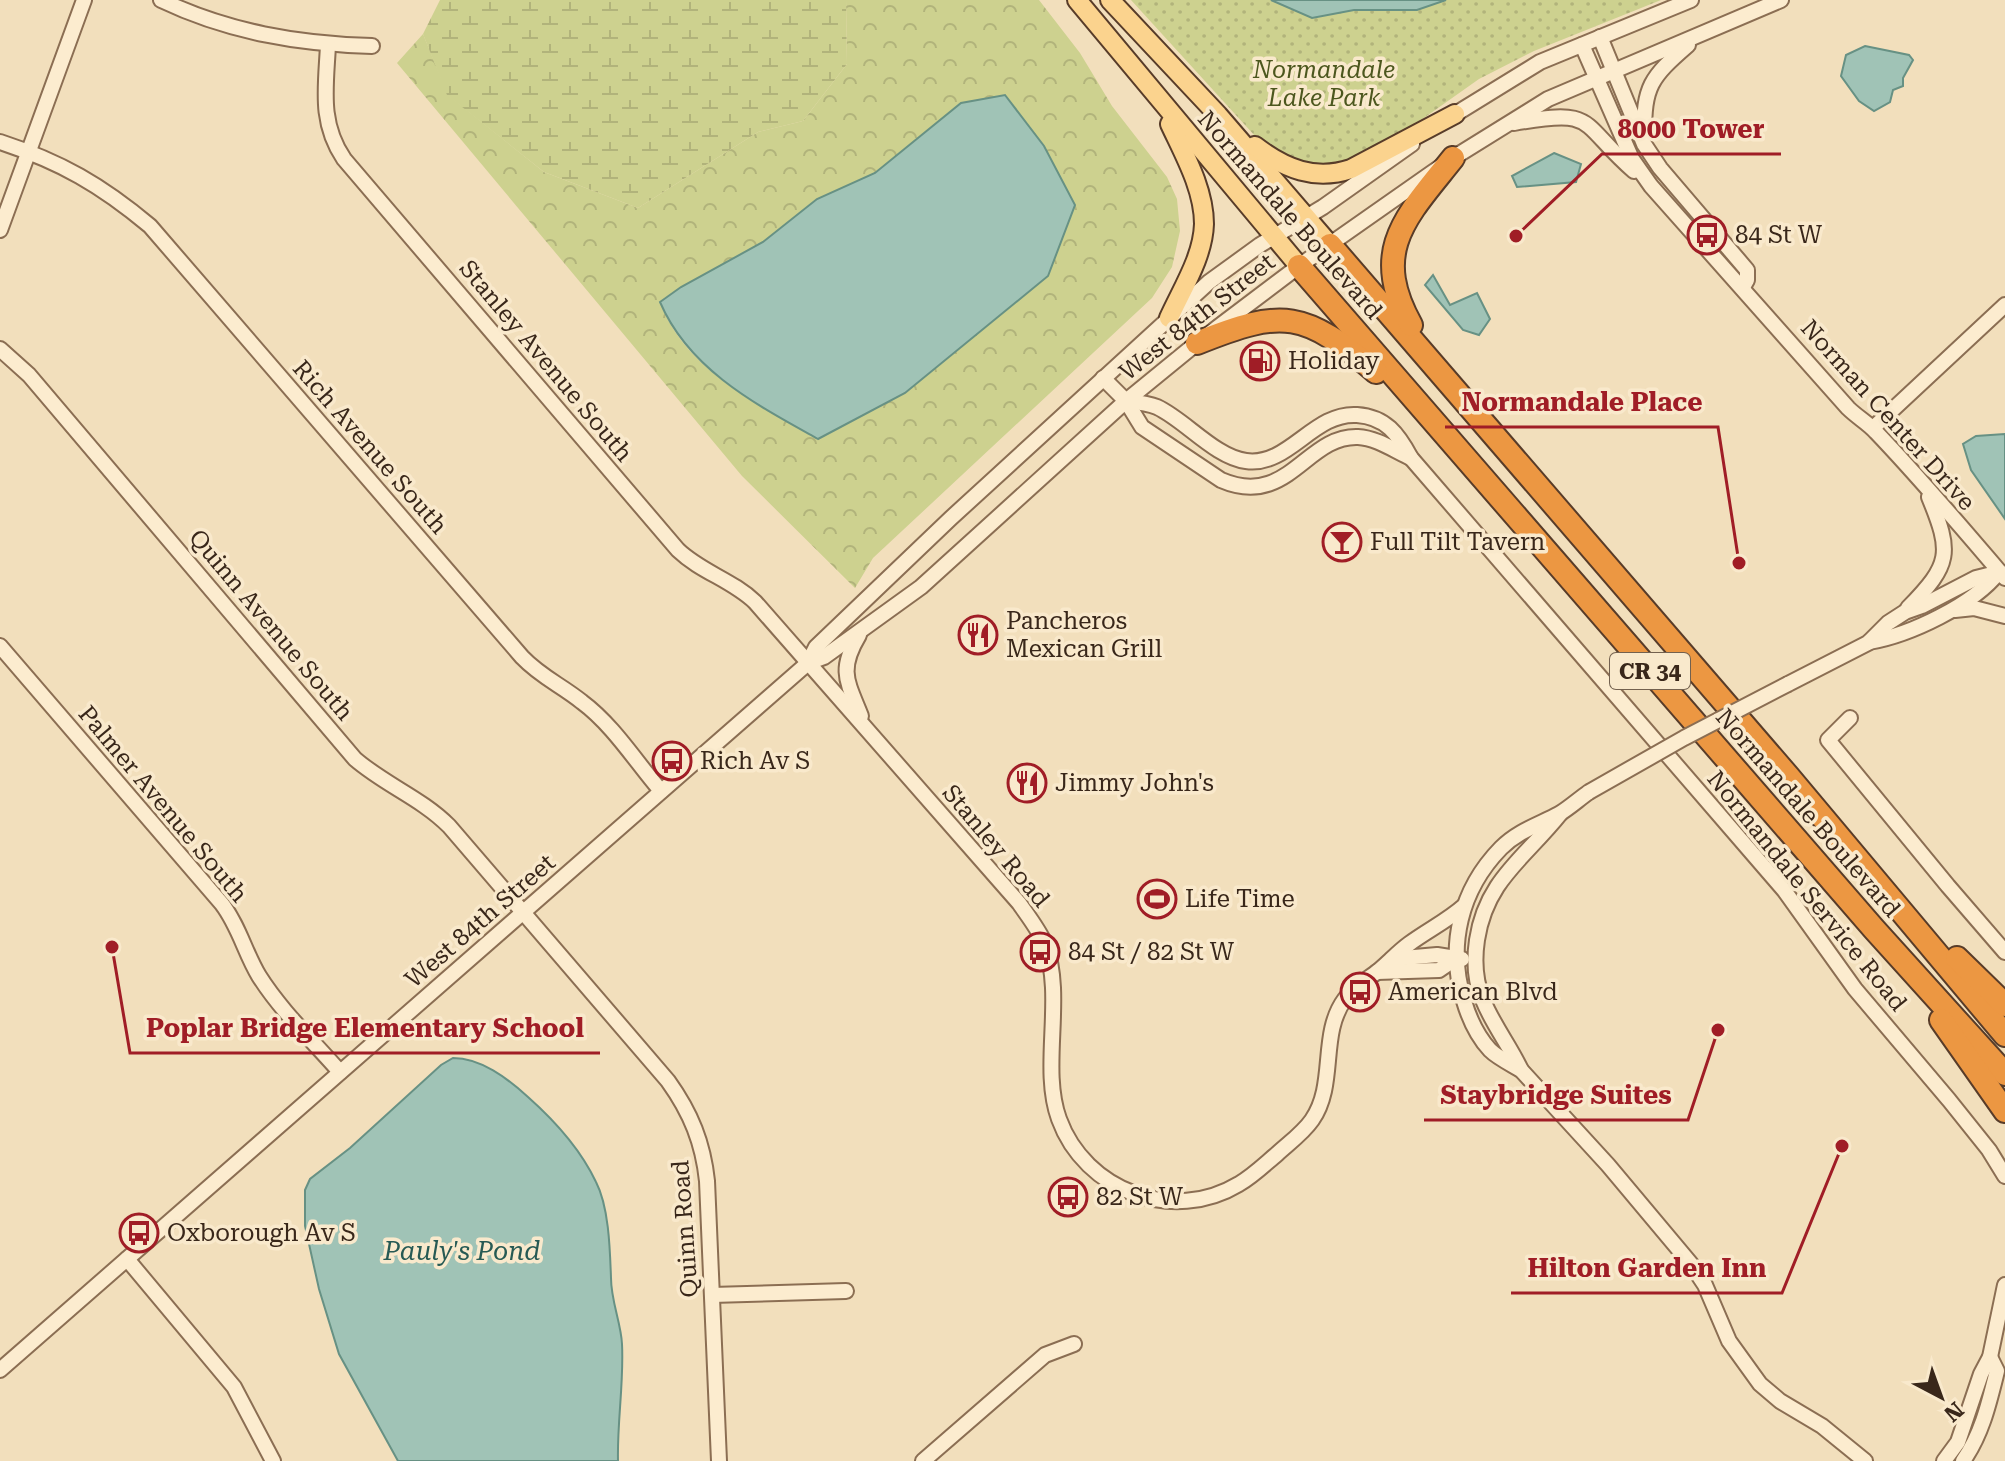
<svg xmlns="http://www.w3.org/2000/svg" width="2005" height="1461" viewBox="0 0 2005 1461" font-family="'Roboto Serif',serif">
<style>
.forest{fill:url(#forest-crowns);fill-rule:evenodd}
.wetland{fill:url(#wetland-marsh)}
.park{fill:url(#park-dots)}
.water{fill:#a0c3b6;stroke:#679184;stroke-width:2}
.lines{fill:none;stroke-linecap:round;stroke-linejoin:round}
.minor-casing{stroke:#8b6e53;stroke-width:18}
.major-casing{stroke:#583c29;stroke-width:22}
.highway-casing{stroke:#583c29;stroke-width:26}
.minor{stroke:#fceccf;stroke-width:14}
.major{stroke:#fbd38e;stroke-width:18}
.highway{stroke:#ec9742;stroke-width:22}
.minor-bridge-casing{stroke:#8b6e53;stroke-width:18;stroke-linecap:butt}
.minor-bridge{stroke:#fceccf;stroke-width:14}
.labels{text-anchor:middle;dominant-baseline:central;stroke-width:7;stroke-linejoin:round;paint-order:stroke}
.shield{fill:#f9e9cc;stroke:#73614f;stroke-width:2}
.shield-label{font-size:22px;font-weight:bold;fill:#39271a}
.park-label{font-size:24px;font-style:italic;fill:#4c571e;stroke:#f9e9cc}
.street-label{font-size:24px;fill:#39271a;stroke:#f9e9cc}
.poi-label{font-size:24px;fill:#39271a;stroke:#f9e9cc;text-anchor:start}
.water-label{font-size:26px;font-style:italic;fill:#275a54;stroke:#f9e9cc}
.leader{fill:none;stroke:#a01d26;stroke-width:3}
.callout-dot{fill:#a01d26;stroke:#f9e9cc;stroke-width:3}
.callout-label{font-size:26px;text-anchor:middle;font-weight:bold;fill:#a01d26;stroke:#f9e9cc;stroke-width:7;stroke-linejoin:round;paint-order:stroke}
</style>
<defs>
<pattern id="forest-crowns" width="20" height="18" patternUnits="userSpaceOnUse" patternTransform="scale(2)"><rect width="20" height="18" fill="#cdd18f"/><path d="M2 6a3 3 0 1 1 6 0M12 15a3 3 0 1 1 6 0" fill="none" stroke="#b1b37b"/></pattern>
<pattern id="wetland-marsh" width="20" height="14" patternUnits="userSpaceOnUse" patternTransform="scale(2)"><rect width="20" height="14" fill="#cdd18f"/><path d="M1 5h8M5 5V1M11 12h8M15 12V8" fill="none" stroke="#b1b37b"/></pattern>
<pattern id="park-dots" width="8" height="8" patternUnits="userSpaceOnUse" patternTransform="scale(2)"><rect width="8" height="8" fill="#cdd18f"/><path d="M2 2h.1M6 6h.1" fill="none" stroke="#b1b37b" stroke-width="1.8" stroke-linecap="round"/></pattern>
</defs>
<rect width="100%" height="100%" fill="#f2dfbc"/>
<path class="forest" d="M846,0H1039L1080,53L1112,106L1167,177L1177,199L1180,231L1172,267L1152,298L873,558L855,588L742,476L397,63L423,34L448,95L544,172L638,208L758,132L803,121L847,64ZM961,103L1048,276L905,393L818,439C760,406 684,369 660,302L681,287L763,242L817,199L875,173Z"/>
<path class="wetland" d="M440,0H846L847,64L803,121L758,132L638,208L544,172L447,95L423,34Z"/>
<path class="park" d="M1131,0H1661L1534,51L1479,79L1373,154L1351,165L1311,168L1274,153L1255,136Z"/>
<g class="water">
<path d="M1271,0H1446L1417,10H1354L1312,18Z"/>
<path d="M1865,46L1909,55L1913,60L1903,78V86L1893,90L1890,102L1874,111L1859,101L1841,76L1846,55Z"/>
<path d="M1005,95L1044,146L1075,205L1048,276L905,393L818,439C757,405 689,370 660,302L681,287L763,242L817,199L875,173L961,103Z"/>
<path d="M1554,153L1581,164L1576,182L1517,187L1512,176Z"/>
<path d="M1433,275L1450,305L1477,293L1490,319L1479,335L1463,330L1425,285Z"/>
<path d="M2005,434V519L1971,470L1963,444L1976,436Z"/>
<path d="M453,1058C481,1058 507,1078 528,1097C555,1121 580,1148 596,1182C609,1207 610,1250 611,1278C611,1301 621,1323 622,1344C624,1383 617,1422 618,1461H398L339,1354L319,1289L305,1226V1190L310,1179L350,1148L441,1065Z"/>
</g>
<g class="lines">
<g class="minor-casing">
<g id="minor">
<path d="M161,0C228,32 298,44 372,46"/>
<path d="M1600,37L1644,144L1660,168L1747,270V280L1743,287"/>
<path d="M328,45C326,87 319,122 344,159L678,550C701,572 732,580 755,602L1019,903C1028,916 1039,930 1045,944C1065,998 1040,1067 1059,1119C1085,1191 1173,1224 1239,1184C1253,1176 1265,1164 1277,1154C1289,1143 1303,1133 1312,1120C1337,1084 1319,1034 1345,999C1355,986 1365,981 1377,972C1388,963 1398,952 1409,944C1428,930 1447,921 1464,906"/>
<path d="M1582,45L1632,159L1651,186L1848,408C1857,417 1868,423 1876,432C1921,479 1963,529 2005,578"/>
<path d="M1449,118L1540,62L1691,0"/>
<path d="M1514,123C1598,108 1578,122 1634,171"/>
<path d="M1644,136C1644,86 1650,78 1688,45"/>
<path d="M0,142C61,162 101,185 150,226L522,657C541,677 561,685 582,702C613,725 636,762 661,791"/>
<path d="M0,230L84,0"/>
<path d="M0,349L29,375L355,759C385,785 421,798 449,826L668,1081C691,1113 703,1143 707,1181L719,1461"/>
<path d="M1103,378L1126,401L1142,427L1221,480C1288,509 1306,435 1358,437C1377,438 1395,451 1411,458"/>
<path d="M1126,401C1136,402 1148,403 1157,407C1185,420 1215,457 1246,461C1289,467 1313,412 1357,415C1386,417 1398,434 1411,458L1784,890L1855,989L1949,1100L1989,1150L2005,1176"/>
<path d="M1873,428L2005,305"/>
<path d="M1908,608C1951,564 1952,553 1929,497"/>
<path d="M1955,610L1974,608L2005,616"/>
<path d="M859,635C838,670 847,681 861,716"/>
<path d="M1869,642C1910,635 1973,605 1999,572"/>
<path d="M0,646L222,904C239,926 245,953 259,976C281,1011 313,1041 340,1072"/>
<path d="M808,663L816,647L951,518L1209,282L1260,245L1323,207L1412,144"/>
<path d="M1788,684L1868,643L1888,623L1905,612L1922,606L1976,578L2000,572"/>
<path d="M1850,718L1828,740L1948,886L2005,952"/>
<path d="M1589,792C1579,799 1569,808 1559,814C1538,825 1518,831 1501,848C1460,890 1447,946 1464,1001C1469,1018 1478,1037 1490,1050C1498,1058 1511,1064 1521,1070L1608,1165L1691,1264L1705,1285L1729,1341L1760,1384L1780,1401L1822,1426L1865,1461"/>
<path d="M1392,959L1437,955L1462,959"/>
<path d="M1377,972L1439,970L1455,959"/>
<path d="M1521,1070C1510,1046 1493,1025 1483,1000C1475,981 1474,960 1477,940C1486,880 1525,858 1560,814"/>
<path d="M127,1259L234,1387L273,1461"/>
<path d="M712,1295L846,1291"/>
<path d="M0,1370L808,663L824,657L921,587L1126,401L1197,343L1299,266L1453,158L1548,99L1781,0"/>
<path d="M923,1461L1045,1355L1074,1344"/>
<path d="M1944,1461L1958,1442L1981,1374L1990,1357L2005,1285"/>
<path d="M1963,1461C1982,1434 1989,1403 1997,1371L1990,1357"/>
</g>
</g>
<g class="major-casing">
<g id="major">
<path d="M1077,0L1299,266"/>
<path d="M1110,0L1218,115L1330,245"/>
<path d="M1255,146C1285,169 1315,181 1351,169L1455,114"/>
<path d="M1169,318C1182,289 1203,257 1204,224C1204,189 1184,154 1170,124"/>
</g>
</g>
<g class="highway-casing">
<g id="highway">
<path d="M1330,245L1788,776L2005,1035"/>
<path d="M1299,266L1874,929L2005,1074"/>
<path d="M1411,325C1369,250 1407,216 1453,158"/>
<path d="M1197,343C1284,308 1304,311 1376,372"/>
<path d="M1957,958L2005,1005"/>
<path d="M1941,1020L2005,1111"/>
</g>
</g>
<use href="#minor" class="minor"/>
<use href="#major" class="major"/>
<use href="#highway" class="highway"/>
<g class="minor-bridge-casing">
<path id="minor-bridge" d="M1589,792L1684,738L1788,684"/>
</g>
<use href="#minor-bridge" class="minor-bridge"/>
</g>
<defs>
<g id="bus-ring" transform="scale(2)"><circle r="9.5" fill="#f9e9cc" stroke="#a01d26" stroke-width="1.5"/><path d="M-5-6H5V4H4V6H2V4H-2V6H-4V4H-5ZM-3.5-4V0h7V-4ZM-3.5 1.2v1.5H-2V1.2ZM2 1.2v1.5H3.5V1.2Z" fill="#a01d26"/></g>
<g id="fuel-ring" transform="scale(2)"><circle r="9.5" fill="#f9e9cc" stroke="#a01d26" stroke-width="1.5"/><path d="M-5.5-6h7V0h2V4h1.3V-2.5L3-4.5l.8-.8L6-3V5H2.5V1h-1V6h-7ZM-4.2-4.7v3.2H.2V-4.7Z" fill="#a01d26"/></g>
<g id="bar-ring" transform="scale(2)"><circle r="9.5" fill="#f9e9cc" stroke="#a01d26" stroke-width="1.5"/><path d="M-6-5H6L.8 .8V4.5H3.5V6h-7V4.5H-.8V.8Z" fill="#a01d26"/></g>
<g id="restaurant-ring" transform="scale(2)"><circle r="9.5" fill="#f9e9cc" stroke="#a01d26" stroke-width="1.5"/><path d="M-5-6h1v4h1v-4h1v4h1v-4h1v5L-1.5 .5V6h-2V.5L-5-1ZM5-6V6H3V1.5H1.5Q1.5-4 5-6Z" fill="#a01d26"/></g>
<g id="stadium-ring" transform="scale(2)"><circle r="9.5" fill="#f9e9cc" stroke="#a01d26" stroke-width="1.5"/><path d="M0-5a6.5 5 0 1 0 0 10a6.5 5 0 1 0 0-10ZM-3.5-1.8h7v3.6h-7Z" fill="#a01d26"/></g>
</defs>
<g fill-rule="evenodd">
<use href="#bus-ring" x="1707" y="235"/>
<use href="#fuel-ring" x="1260" y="361"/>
<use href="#bar-ring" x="1342" y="542"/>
<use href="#restaurant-ring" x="978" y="635"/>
<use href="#bus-ring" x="672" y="761"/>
<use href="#restaurant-ring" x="1027" y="783"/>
<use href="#stadium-ring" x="1157" y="899"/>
<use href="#bus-ring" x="1040" y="952"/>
<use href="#bus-ring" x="1360" y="992"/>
<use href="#bus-ring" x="1068" y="1197"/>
<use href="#bus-ring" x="139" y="1233"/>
</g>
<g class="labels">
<rect class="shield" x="1610" y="653" width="80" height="36" rx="6"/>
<g class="shield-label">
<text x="1650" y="671">CR 34</text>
</g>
<g class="park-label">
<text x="1324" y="70">Normandale<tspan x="1324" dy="28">Lake Park</tspan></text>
</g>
<g class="street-label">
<text transform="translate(1290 215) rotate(49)">Normandale Boulevard</text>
<text transform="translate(1197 317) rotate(-38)">West 84th Street</text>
<text transform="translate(546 361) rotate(50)">Stanley Avenue South</text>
<text transform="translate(1888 415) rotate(48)">Norman Center Drive</text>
<text transform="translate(370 447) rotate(49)">Rich Avenue South</text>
<text transform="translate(271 625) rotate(50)">Quinn Avenue South</text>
<text transform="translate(163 804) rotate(50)">Palmer Avenue South</text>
<text transform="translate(1808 813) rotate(49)">Normandale Boulevard</text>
<text transform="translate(996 846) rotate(50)">Stanley Road</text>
<text transform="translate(1807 891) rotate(51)">Normandale Service Road</text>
<text transform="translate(480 921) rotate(-41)">West 84th Street</text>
<text transform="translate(685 1229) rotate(-94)">Quinn Road</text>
</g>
<g class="poi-label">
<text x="1735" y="235">84 St W</text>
<text x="1288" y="361">Holiday</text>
<text x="1370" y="542">Full Tilt Tavern</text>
<text x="1006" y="621">Pancheros<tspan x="1006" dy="28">Mexican Grill</tspan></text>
<text x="700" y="761">Rich Av S</text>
<text x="1055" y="783">Jimmy John's</text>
<text x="1185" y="899">Life Time</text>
<text x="1068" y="952">84 St / 82 St W</text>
<text x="1388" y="992">American Blvd</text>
<text x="1096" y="1197">82 St W</text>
<text x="167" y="1233">Oxborough Av S</text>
</g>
<g class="water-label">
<text x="462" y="1251">Pauly's Pond</text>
</g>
</g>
<path class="leader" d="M1516 236L1602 154H1781M1739 563L1718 427H1445M112 947L130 1053H600M1718 1030L1688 1120H1424M1842 1146L1782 1293H1511"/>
<g class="callout-dot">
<circle cx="1516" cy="236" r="8"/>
<circle cx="1739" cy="563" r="8"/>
<circle cx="112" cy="947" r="8"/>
<circle cx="1718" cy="1030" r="8"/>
<circle cx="1842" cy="1146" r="8"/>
</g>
<g class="callout-label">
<text x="1691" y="138">8000 Tower</text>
<text x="1582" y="411">Normandale Place</text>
<text x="365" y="1037">Poplar Bridge Elementary School</text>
<text x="1556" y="1104">Staybridge Suites</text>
<text x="1647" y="1277">Hilton Garden Inn</text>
</g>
<g transform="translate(1941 1397) rotate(139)" stroke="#f9e9cc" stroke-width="6" paint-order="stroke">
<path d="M0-6L14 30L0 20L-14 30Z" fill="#39271a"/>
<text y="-12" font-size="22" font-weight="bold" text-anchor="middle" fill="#39271a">N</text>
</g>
</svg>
